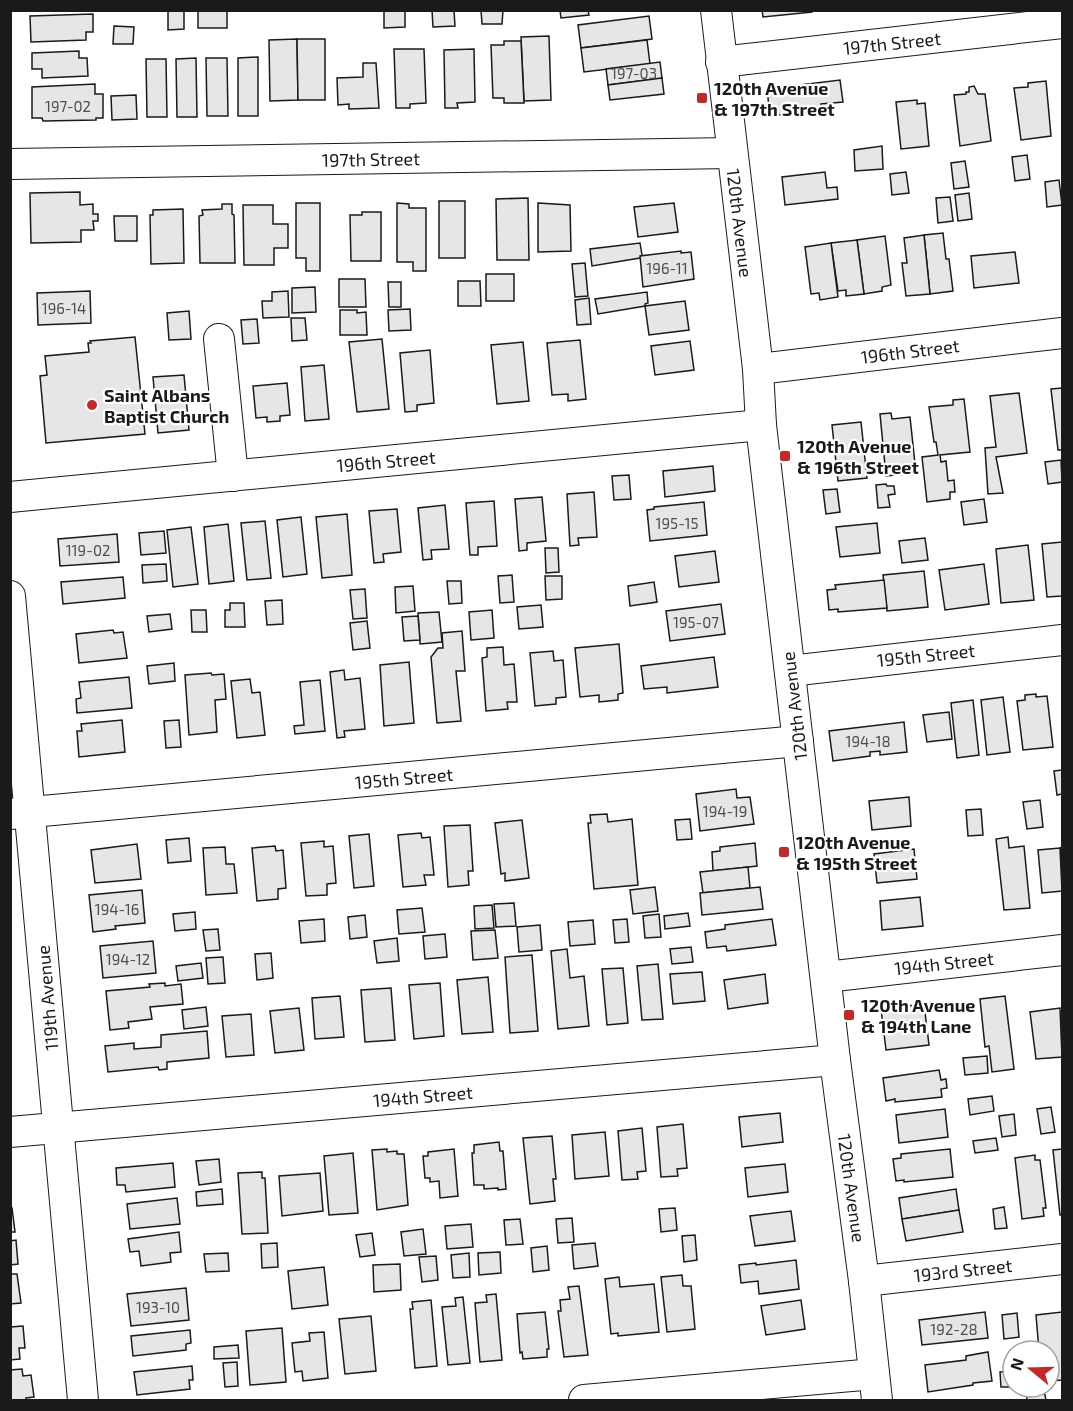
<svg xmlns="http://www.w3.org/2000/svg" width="1073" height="1411" viewBox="0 0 1073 1411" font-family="'Exo 2',sans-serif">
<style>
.building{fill:#e6e6e6;stroke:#1a1a1a;stroke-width:1.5}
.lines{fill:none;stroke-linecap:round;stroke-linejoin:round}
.minor-casing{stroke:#1a1a1a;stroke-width:32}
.minor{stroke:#fff;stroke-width:30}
.poi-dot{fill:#c62828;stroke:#fff;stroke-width:2}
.labels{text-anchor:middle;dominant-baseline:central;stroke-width:4.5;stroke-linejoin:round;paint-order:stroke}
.number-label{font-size:15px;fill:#4d4d4d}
.street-label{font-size:18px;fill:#1a1a1a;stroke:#fff}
.poi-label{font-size:18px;font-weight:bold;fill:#1a1a1a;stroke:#fff;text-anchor:start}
</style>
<rect width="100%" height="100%" fill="#fff"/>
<g class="building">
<path d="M168,10H184V29L168,30Z"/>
<rect x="198" y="10" width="29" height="18"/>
<path d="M384,10H405V27L384,28Z"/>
<path d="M432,10H454L455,26L433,27Z"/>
<path d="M481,10H503L502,24H482Z"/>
<path d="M560,10H588L589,15L561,18Z"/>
<path d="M762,10H812V12L763,17Z"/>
<path d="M93,14V32H86V40L31,42L30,16Z"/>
<path d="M649,16L652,39L581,48L578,25Z"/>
<path d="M114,26L134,27L133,44H113Z"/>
<path d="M549,36L551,100L524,101L521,37Z"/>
<path d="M297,39L298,100L270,101L269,40Z"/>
<path d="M297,39H325V100H298Z"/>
<path d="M647,40L650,64L584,72L581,48Z"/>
<path d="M504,41H521L524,103H504V98H493L491,45H504Z"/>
<path d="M394,49H424L426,103L410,104V108H396Z"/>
<path d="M474,49L475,102L457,103L458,108H445L444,50Z"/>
<path d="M79,51V58H87L88,76L42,78V69H32V53Z"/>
<path d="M258,57V116H238V58Z"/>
<path d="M196,58L197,117H177L176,59Z"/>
<path d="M206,58H227L228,116H207Z"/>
<path d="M146,59H166L167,117H147Z"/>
<path d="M660,62L662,78L608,85L606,69Z"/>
<path d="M363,63H376L379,108L349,109V104L338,105L337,78L363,77Z"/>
<path d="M662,78L664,94L610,100L608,85Z"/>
<path d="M840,80L843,102L821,104V110L770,116L767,89Z"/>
<path d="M1046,81L1051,136L1021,140L1014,88L1028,87V83Z"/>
<path d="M95,84V94H103V118H96V120L43,121L42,118H32V87Z"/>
<path d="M974,86L978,94H985L991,141L960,146L954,95L966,94V92H969V87Z"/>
<path d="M136,95L137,119L112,120L111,96Z"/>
<path d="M917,100V104L925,103L929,146L901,149L896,102Z"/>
<path d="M882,146L883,169L855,171L854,150Z"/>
<path d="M1027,155L1030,179L1015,181L1012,157Z"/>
<path d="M965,161L969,187L954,189L951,163Z"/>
<path d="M825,172L827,188L837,187L838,199L785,205L782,177Z"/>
<path d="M906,172L909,193L892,195L890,174Z"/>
<path d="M1059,180L1062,205L1047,207L1045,182Z"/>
<path d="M80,192V205L93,204V214H98V221H93L94,230H81V242L31,243L30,193Z"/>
<path d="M969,193L972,219L958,221L955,195Z"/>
<path d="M950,197L953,221L938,223L936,198Z"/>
<path d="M528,198L529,260H497L496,199Z"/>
<rect x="439" y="201" width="26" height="57"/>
<path d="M296,203H320V271H306V258H296Z"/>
<path d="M397,203L409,204V208H426V271H413V262H397Z"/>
<path d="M538,203L570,205L571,251L538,252Z"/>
<path d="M674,203L678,232L638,237L634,207Z"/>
<path d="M222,204H232V214L234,215L235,263H200L199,216L203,215L202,210L222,209Z"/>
<path d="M243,205H273V224H288V248H274V265H244Z"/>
<path d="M183,209L184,263L151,264L150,215H153V210Z"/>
<path d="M362,212H381V261H351L350,215H362Z"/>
<path d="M114,216H137V241H115Z"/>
<path d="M943,233L946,259H949L953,291L930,294L924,235Z"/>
<path d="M924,235L930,294L906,296L902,263H907L904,238Z"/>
<path d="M885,236L891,285L882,287V291L864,294L857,240Z"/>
<path d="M857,240L864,294L846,296V290L838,291L831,243Z"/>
<path d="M640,243L642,255L640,258L592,266L590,249Z"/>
<path d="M831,243L838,297L820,300L819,293L811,294L805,247Z"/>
<path d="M681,251V253L691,252L694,279L643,287L640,256Z"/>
<path d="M1015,252L1019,283L974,288L971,256Z"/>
<path d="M585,263L588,296L575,297L572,264Z"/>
<rect x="486" y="274" width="28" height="27"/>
<path d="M339,279H365L366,307H339Z"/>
<path d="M458,281H480L481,306H458Z"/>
<path d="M388,282H401V307H389Z"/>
<path d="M315,287L316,312L292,313V288Z"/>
<path d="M90,291L91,323L38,325L37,293Z"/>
<path d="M288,291L289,317L263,318L262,301H272V292Z"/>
<path d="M647,292L648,303L645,304V306L598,314L595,299Z"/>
<path d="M589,298L591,324L577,325L575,300Z"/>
<path d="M685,301L689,330L649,335L645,306Z"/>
<path d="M410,309L411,330L389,331L388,310Z"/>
<path d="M340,310H357V313L366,312L367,335H340Z"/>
<path d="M189,311L191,339L169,340L167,313Z"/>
<path d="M291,318H305L307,340L292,341Z"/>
<path d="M257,319L259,343L243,344L241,320Z"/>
<path d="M135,337L145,434L46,443L40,376L47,375L45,356L89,352L88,343H91L90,341Z"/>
<path d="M382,339L389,409L357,412L349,342Z"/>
<path d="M580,340L586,399L568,401V394L552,395L547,343Z"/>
<path d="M690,341L694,370L655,375L651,346Z"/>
<path d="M523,342L529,401L497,404L491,345Z"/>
<path d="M430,350L434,403L417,405V411L405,412L400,353Z"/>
<path d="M324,365L329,419L305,421L301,367Z"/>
<path d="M184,375L189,430L158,433L153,377Z"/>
<path d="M287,383L290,415L280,416V421L267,422V417L256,418L253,386Z"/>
<path d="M1062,388V450H1058L1051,389Z"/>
<path d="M1019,393L1027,453L996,457L1003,493L988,494L985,448L996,447L990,396Z"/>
<path d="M964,399L970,452L940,455L941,462L946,461L948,481L954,480L955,492H950V499L927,502L922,457L938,455L936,442H934L929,407L953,405V400Z"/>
<path d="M891,413L892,419L910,417L916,473L886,476L880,414Z"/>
<path d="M861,422L867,478L838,481L832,425Z"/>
<path d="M1061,460L1062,482L1048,484L1045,462Z"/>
<path d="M713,466L715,491L665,497L663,471Z"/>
<path d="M629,475L631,499L614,500L612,476Z"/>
<path d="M886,484L887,486H894L895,494L888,495L890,507L878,508L876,485Z"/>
<path d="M837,489L840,512L826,514L823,490Z"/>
<path d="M594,492L597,537L578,538L579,545L570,546L567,494Z"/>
<path d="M542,497L546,541L527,543V550L519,551L515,499Z"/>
<path d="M984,499L987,522L964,525L961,502Z"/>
<path d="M494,501L497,546L478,547V555H470L466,503Z"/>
<path d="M704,502L707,535L650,541L647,510L654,509V507Z"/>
<path d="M445,505L449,549L431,550L432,559L423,560L418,508Z"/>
<path d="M397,509L401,552L383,554L384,562L374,563L369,511Z"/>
<path d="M347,514L352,575L322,578L316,517Z"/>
<path d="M301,517L307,574L283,577L277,520Z"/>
<path d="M265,521L271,578L247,580L241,523Z"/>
<path d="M877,523L880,553L840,557L836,527Z"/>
<path d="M228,524L234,581L209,584L204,527Z"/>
<path d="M191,527L198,584L173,587L167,530Z"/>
<path d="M164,531L166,553L141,555L139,533Z"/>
<path d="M117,534L119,562L60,566L58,539Z"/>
<path d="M925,538L928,560L902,563L899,541Z"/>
<path d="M1062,542V596L1047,597L1042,544Z"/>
<path d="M1028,545L1034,600L1001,603L996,549Z"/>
<path d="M545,548H558L559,572L546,573Z"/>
<path d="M715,551L719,582L679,587L675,556Z"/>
<path d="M166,564L167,581L143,583L142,565Z"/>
<path d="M984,564L989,604L945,610L939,570Z"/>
<path d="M924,571L928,607L887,611L883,575Z"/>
<path d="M512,575L514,602L500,603L498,576Z"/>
<path d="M545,576H562V599L546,600Z"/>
<path d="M123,577L125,598L63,604L61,582Z"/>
<path d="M884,580L887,608L838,612V609L829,610L827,590L836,589L835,585Z"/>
<path d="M447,581H461L462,603L449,604Z"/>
<path d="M654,582L657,602L630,606L628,586Z"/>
<path d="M413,586L415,611L396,613L395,587Z"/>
<path d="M365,589L367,618L353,619L350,590Z"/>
<path d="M282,600L283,624L267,625L265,601Z"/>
<path d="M230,603H244L245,627H225V610H230Z"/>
<path d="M721,604L725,634L670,641L666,611Z"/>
<path d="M541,605L543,627L519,629L517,607Z"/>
<path d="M191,610H206L207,632H192Z"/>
<path d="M492,610L494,638L471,640L469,612Z"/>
<path d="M439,612L442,642L420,644L418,613Z"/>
<path d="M170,614L172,629L149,632L147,616Z"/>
<path d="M418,616L420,640L404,641L402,617Z"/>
<path d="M367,621L370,648L353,650L350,623Z"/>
<path d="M113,630L114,633L123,632L127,658L79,663L76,634Z"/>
<path d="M462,631L465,671H456L461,721L437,723L431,657L438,648H443L442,633Z"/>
<path d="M619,644L623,693L618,694V700L599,702V695L580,697L575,648Z"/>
<path d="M503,647L504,665L514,664L517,702H507L508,709L486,711L482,658L487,657V648Z"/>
<path d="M553,651L554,661L563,660L566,697L556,698V704L535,706L530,653Z"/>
<path d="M714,657L718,687L667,693V687L644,689L641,666Z"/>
<path d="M409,662L414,723L384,726L380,665Z"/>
<path d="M174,663L175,681L149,684L147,666Z"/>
<path d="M344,670L345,680L360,678L365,729L344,731L345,737L337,738L330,672Z"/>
<path d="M211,673L212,675L224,674L226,699L215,700L217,732L189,735L185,675Z"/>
<path d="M129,677L132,708L77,713L76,699L81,698L79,682Z"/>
<path d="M250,679L252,693L260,692L265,735L237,738L231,681Z"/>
<path d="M320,680L325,731L295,734L294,726L304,725L300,682Z"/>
<path d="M1036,694V697L1047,696L1053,747L1023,750L1017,701L1025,700V695Z"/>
<path d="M1003,697L1010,752L987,755L981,700Z"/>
<path d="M973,700L979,755L957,758L951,703Z"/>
<path d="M949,712L952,739L927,742L923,715Z"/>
<path d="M122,720L125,752L79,757L77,731H82L81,724Z"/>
<path d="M179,720L181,747L166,748L164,721Z"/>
<path d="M904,722L907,752L880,755V751L870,752V756L833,761L829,731Z"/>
<path d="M1062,770V794L1057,795L1054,771Z"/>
<path d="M736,789L737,798L750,797L754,824L700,831L696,794Z"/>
<path d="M909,797L911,826L872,830L869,801Z"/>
<path d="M1040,800L1043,827L1027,829L1023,802Z"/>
<path d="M981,809L983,835L968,836L966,810Z"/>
<path d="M607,814L608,822L632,819L638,885L594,889L588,823H591L590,815Z"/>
<path d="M690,819L692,839L677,840L675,820Z"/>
<path d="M522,820L529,878L505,881V873L501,874L495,823Z"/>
<path d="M470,825L473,871H468L469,885L448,887L444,826Z"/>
<path d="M421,833L422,838L430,837L434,875H424L426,885L403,887L398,835Z"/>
<path d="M369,834L374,886L354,888L349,836Z"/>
<path d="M1008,837L1009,848L1024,846L1030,908L1004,910L996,839Z"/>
<path d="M189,838L191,861L168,863L166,840Z"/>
<path d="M324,841V847L333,846L336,883L327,884V895L306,896L301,843Z"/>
<path d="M755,843L757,866L713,871L712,852L720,851V847Z"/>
<path d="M137,844L141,879L95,883L91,850Z"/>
<path d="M275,846L276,851L283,850L286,888L278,889V899L257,901L252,848Z"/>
<path d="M225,847L226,864H234L237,893L206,895L203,848Z"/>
<path d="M1062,847V874L1060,848Z"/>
<path d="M1060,848L1062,891L1042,893L1038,850Z"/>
<path d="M914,849L917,879L877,883L874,854Z"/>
<path d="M748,867L750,888L703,893L700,872Z"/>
<path d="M655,887L658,911L633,914L630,890Z"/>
<path d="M760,887L763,909L702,915L700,893Z"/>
<path d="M142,890L145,923L115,926L116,929L93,932L89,895Z"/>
<path d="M920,897L923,926L882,930L880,901Z"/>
<path d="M514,903L516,926L496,927L494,904Z"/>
<path d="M492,905L494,928L475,929L474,906Z"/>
<path d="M422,908L425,932L399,934L397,910Z"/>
<path d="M195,912L196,929L175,931L173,914Z"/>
<path d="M688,913L690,926L665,929L664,916Z"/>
<path d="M659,914L661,937L645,938L643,916Z"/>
<path d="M365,915L367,937L350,939L348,917Z"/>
<path d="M324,919L325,941L301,943L299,921Z"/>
<path d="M627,919L629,942L615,943L613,920Z"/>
<path d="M772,919L776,945L727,951L726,946L707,948L705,932L725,929V925Z"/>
<path d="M593,920L595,944L570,946L568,922Z"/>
<path d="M540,925L542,950L519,952L517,927Z"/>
<path d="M218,929L220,950L206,951L203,930Z"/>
<path d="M495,930L498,958L473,960L471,931Z"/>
<path d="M445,934L447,957L425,959L423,936Z"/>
<path d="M397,938L399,961L377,963L374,941Z"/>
<path d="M153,941L156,973L103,978L100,946Z"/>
<path d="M691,947L693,962L672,964L670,949Z"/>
<path d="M567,949L570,978L584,976L589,1026L558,1029L551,951Z"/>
<path d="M271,953L273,978L257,980L255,954Z"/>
<path d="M532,955L538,1031L510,1033L505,957Z"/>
<path d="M223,957L225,983L208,984L206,958Z"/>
<path d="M201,963L203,978L178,981L176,966Z"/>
<path d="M658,964L663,1019L642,1020L637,966Z"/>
<path d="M623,968L628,1023L607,1025L602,969Z"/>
<path d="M702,972L705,1001L673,1004L670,974Z"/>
<path d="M765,974L768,1003L728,1009L724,980Z"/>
<path d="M488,977L493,1032L462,1034L457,980Z"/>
<path d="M165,983V986L181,984L183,1004L150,1007L152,1019L128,1022L129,1028L110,1030L106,991L150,987L149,984Z"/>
<path d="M440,983L444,1036L414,1039L409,985Z"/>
<path d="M391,988L395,1040L365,1042L361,990Z"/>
<path d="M340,996L344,1037L315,1039L312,998Z"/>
<path d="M1005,996L1014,1069L992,1072L989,1046L985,1047L980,999Z"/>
<path d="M924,1004L929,1045L886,1050L881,1009Z"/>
<path d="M206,1007L208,1026L184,1029L182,1010Z"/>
<path d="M299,1008L304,1050L275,1053L270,1011Z"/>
<path d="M1060,1008L1062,1057L1036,1059L1030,1012Z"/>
<path d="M251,1014L254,1055L226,1057L222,1016Z"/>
<path d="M207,1031L209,1058L167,1062V1069L159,1070L158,1067L108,1072L105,1046L134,1043V1049L161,1047V1035Z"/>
<path d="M987,1056L988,1073L965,1075L963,1058Z"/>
<path d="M939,1070L941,1080L946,1079L947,1088L941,1089L942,1097L895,1102V1099L886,1101L883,1078Z"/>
<path d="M992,1096L994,1111L970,1115L968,1099Z"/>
<path d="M1051,1107L1055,1132L1041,1134L1037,1109Z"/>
<path d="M945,1109L948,1137L899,1143L896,1115Z"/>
<path d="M780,1113L783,1142L742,1147L739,1117Z"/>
<path d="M1014,1114L1016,1135L1002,1137L999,1116Z"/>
<path d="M683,1124L687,1168L677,1169L678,1176L661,1177L657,1127Z"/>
<path d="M642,1128L646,1171L637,1172L638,1179L622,1180L618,1131Z"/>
<path d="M605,1132L609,1176L575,1179L572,1135Z"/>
<path d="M552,1136L556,1179H553L555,1201L530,1204L523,1138Z"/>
<path d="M996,1138L998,1150L975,1153L973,1141Z"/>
<path d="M499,1142L500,1151H503L506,1189L498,1190V1188L484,1189V1185H474L472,1153H474V1145Z"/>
<path d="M387,1149V1152L397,1151V1154H404L408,1205L377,1210L372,1150Z"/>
<path d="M454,1149L458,1196L440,1198L439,1181L430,1182V1178H425L423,1156H428V1152Z"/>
<path d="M950,1149L953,1177L904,1182V1180L896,1181L893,1159L901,1158V1154Z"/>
<path d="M1062,1149V1215H1060L1053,1150Z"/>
<path d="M353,1153L358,1213L329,1215L324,1156Z"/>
<path d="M1035,1155V1160H1040L1046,1208H1043L1044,1216L1022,1219L1015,1158Z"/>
<path d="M219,1159L221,1182L199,1185L196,1161Z"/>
<path d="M173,1163L175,1187L126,1192L125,1185H117L116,1168Z"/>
<path d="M785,1164L788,1192L748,1197L745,1168Z"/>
<path d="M262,1172V1178H265L268,1233L242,1234L238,1173Z"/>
<path d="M320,1173L323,1211L282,1216L279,1176Z"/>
<path d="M222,1189L223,1204L197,1206L196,1192Z"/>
<path d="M956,1189L959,1210L902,1219L899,1198Z"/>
<path d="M177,1198L180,1224L130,1229L127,1204Z"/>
<path d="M1004,1207L1007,1228L995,1229L993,1209Z"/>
<path d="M10,1208H12L15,1232H10Z"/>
<path d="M675,1208L677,1230L661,1232L659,1209Z"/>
<path d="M959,1210L963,1232L906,1241L902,1219Z"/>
<path d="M791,1211L795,1241L755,1246L750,1216Z"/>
<path d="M572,1218L574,1242L558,1243L556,1219Z"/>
<path d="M520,1219L523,1244L506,1245L504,1220Z"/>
<path d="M471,1224L473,1247L447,1249L445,1226Z"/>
<path d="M423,1229L426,1254L404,1256L401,1232Z"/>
<path d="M179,1232L181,1252L170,1253L171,1262L141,1266L139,1251L130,1252L128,1239Z"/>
<path d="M372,1233L375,1255L360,1257L356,1235Z"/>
<path d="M695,1235L697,1260L684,1262L682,1236Z"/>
<path d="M16,1240L18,1264L10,1265V1241Z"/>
<path d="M277,1243L278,1267L262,1268L261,1244Z"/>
<path d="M595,1243L598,1266L574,1269L572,1245Z"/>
<path d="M547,1246L549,1270L533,1272L531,1248Z"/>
<path d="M500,1252L501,1273L479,1275L478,1253Z"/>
<path d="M228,1253L229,1271L206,1272L204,1254Z"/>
<path d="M469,1253L470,1277L453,1278L451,1255Z"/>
<path d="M436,1256L438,1280L422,1282L419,1257Z"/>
<path d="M796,1260L799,1289L759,1294L758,1281L741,1283L739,1265L756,1263V1265Z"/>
<path d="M400,1264L401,1290L374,1292L373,1265Z"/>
<path d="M324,1267L328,1305L292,1309L288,1271Z"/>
<path d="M10,1274H17L21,1303L10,1304Z"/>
<path d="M682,1275L683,1286H691L695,1329L667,1332L661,1277Z"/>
<path d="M619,1277L620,1287L654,1284L659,1332L618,1336V1333L611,1334L605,1279Z"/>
<path d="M579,1286L588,1355L564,1357L558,1311H561L560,1300L570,1299L568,1287Z"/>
<path d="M186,1288L189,1320L131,1326L127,1294Z"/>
<path d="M496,1294L502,1360L480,1362L475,1303L487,1302L486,1295Z"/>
<path d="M463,1297L470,1363L448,1365L442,1307L456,1306L455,1298Z"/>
<path d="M431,1300L437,1366L415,1368L410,1309H413L412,1302Z"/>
<path d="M801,1300L805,1329L766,1335L761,1306Z"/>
<path d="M545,1312L549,1349H547V1357L523,1359L522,1352L520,1353L517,1314Z"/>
<path d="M985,1312L988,1338L922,1345L919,1320Z"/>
<path d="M1062,1312V1380L1049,1381V1351H1039L1036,1315Z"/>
<path d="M1017,1313L1019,1337L1004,1339L1002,1315Z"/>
<path d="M371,1316L376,1371L345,1374L339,1319Z"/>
<path d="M23,1326L25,1348H19L20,1359L10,1360V1327Z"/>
<path d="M282,1328L286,1382L250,1385L246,1331Z"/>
<path d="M190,1330L191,1343L186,1344V1350L133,1356L131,1336Z"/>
<path d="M324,1332L328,1378L303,1381L302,1371L295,1372L292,1343L310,1341L309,1333Z"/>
<path d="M238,1345L239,1358L214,1359V1347Z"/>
<path d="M988,1352L992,1381L973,1383V1385L928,1392L925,1365L966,1360V1356Z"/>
<path d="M237,1362L238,1386L225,1387L223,1363Z"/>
<path d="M192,1366L193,1380H189L190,1389L137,1395L134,1372Z"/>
<path d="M22,1369L23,1376L31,1375L34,1397L26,1398V1400H10V1370Z"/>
<path d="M1013,1371V1387H1001L1000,1372Z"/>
<path d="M1044,1390L1046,1400H1027L1026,1392Z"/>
</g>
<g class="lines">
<g class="minor-casing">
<g id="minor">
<path d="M716,10L758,369L761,425L835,1060L864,1281L877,1400"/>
<path d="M721,62L1062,23"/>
<path d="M10,164L731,153"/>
<path d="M219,339L233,476"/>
<path d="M758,369L1062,333"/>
<path d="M10,497L761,425"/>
<path d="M10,596L83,1400"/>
<path d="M790,671L1062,640"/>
<path d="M10,814L798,741"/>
<path d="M826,977L1062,950"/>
<path d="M10,1132L835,1060"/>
<path d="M864,1281L1062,1259"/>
<path d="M584,1400L874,1374"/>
</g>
</g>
<use href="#minor" class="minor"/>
</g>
<g class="poi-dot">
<rect x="696" y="92" width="12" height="12" rx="3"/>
<circle cx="92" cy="405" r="6"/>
<rect x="779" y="450" width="12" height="12" rx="3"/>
<rect x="778" y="846" width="12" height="12" rx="3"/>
<rect x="843" y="1009" width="12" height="12" rx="3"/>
</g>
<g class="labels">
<g class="number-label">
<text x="634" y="73">197-03</text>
<text x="68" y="106">197-02</text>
<text x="667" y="268">196-11</text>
<text x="64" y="308">196-14</text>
<text x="677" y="523">195-15</text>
<text x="88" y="550">119-02</text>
<text x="696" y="622">195-07</text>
<text x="868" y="741">194-18</text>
<text x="725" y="811">194-19</text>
<text x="117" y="909">194-16</text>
<text x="128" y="959">194-12</text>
<text x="158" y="1307">193-10</text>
<text x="954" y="1329">192-28</text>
</g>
<g class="street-label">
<text transform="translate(892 43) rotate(-6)">197th Street</text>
<text transform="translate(371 159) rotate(-1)">197th Street</text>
<text transform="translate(740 223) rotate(83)">120th Avenue</text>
<text transform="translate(910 351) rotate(-7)">196th Street</text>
<text transform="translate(386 461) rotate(-5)">196th Street</text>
<text transform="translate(926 655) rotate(-6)">195th Street</text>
<text transform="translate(794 706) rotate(-97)">120th Avenue</text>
<text transform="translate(404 778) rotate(-5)">195th Street</text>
<text transform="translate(944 963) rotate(-6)">194th Street</text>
<text transform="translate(47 998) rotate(-95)">119th Avenue</text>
<text transform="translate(423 1096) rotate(-5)">194th Street</text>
<text transform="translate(852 1188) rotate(82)">120th Avenue</text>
<text transform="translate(963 1270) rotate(-6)">193rd Street</text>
</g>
<g class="poi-label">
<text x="714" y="88">120th Avenue<tspan x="714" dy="21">&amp; 197th Street</tspan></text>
<text x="104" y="395">Saint Albans<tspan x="104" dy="21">Baptist Church</tspan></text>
<text x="797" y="446">120th Avenue<tspan x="797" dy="21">&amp; 196th Street</tspan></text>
<text x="796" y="842">120th Avenue<tspan x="796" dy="21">&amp; 195th Street</tspan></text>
<text x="861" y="1005">120th Avenue<tspan x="861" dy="21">&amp; 194th Lane</tspan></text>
</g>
</g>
<rect width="1073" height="1411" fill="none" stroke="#1a1a1a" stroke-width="24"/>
<g transform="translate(1031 1369) rotate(289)"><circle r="28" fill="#ffffff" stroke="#a3a3a3" stroke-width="1.5"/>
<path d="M0-4.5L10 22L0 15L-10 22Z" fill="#c62828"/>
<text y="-9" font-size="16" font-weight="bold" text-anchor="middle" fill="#1a1a1a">N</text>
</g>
</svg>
